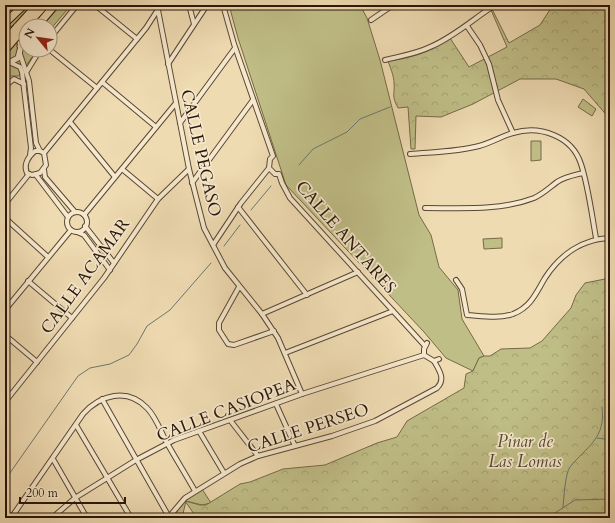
<svg xmlns="http://www.w3.org/2000/svg" width="615" height="523" viewBox="0 0 615 523" font-family="Cardo,serif">
<style>
.grass{fill:#c0be87;stroke:#746a48}
.forest{fill:url(#forest-crowns);stroke:#746a48}
.lines{fill:none;stroke-linecap:round;stroke-linejoin:round}
.stream{stroke:#6d786e;stroke-width:1}
.minor-casing{stroke:#5a4733;stroke-width:6}
.tertiary-casing{stroke:#5a4733;stroke-width:7}
.trunk-casing{stroke:#291609;stroke-width:9}
.minor{stroke:#f5e8cd;stroke-width:4}
.tertiary{stroke:#f5e8cd;stroke-width:5}
.trunk{stroke:#efdbb2;stroke-width:7}
.trunk-bridge-casing{stroke:#291609;stroke-width:9;stroke-linecap:butt}
.trunk-bridge{stroke:#efdbb2;stroke-width:7}
.labels{text-anchor:middle;dominant-baseline:central;stroke-width:3.5;stroke-linejoin:round;paint-order:stroke}
.street-label{font-size:17px;fill:#291609;stroke:#f5e8cd}
.park-label{font-size:17px;font-style:italic;fill:#56482f;stroke:#f5e8cd}
</style>
<defs>
<pattern id="forest-crowns" width="20" height="18" patternUnits="userSpaceOnUse"><rect width="20" height="18" fill="#c0be87"/><path d="M2 6a3 3 0 1 1 6 0M12 15a3 3 0 1 1 6 0" fill="none" stroke="#a5a373"/></pattern>
</defs>
<rect width="100%" height="100%" fill="#efdbb2"/>
<filter id="stains"><feTurbulence type="fractalNoise" baseFrequency=".005" numOctaves="4"/><feColorMatrix values="0 0 0 0 .2 0 0 0 0 .09 0 0 0 0 .02 0 0 0 .5 -.17"/></filter>
<radialGradient id="worn" r=".72"><stop offset=".6" stop-color="#630" stop-opacity="0"/><stop offset="1" stop-color="#630" stop-opacity=".3"/></radialGradient>
<g class="grass">
<path d="M5,5H71L50,30V26H26V50H37L19,76H10L5,82Z"/>
<path d="M229,5H360L367,18L380,60L419,215L431,235L439,267L458,290L462,319L484,356L479,358L473,371L446,358L424,332L286,185L238,38Z"/>
<path d="M583,99L596,109L592,116L578,107Z"/>
<path d="M531,141H541V160L531,161Z"/>
<path d="M502,238V248L484,249L483,239Z"/>
<path d="M202,489L211,503L202,505L186,501L182,518H172L185,501Z"/>
</g>
<g class="forest">
<path d="M553,5H610V119L584,89L556,79H520L473,104L441,117L416,116L415,149H411L408,107L398,108C391,95 395,95 394,83C394,76 390,67 388,61C411,58 431,52 450,38L469,67L507,47L491,10L492,9L509,43L540,25Z"/>
<path d="M610,278V518H195L194,514L185,501L200,505H206L240,484L250,482L283,469L325,465L377,443L397,437L407,421L464,388L466,374L473,371L479,358L484,356H490L501,349L530,348L542,341L571,308L576,295L585,283Z"/>
</g>
<g class="lines">
<g class="stream">
<path d="M299,165L313,149L347,132L360,119L390,107"/>
<path d="M251,210L271,186"/>
<path d="M224,246L240,225"/>
<path d="M597,438L604,439L610,436"/>
<path d="M5,480L78,376L90,368L110,364L129,355L137,344L147,326L170,310L211,263"/>
<path d="M563,507C564,498 565,474 570,467C587,446 606,439 602,407"/>
<path d="M547,518L575,500L610,499"/>
</g>
<g class="minor-casing">
<g id="minor">
<path d="M95,5L137,39"/>
<path d="M157,5L189,169L204,228L225,268L262,314L278,338L302,394"/>
<path d="M189,5L194,24"/>
<path d="M223,5L234,44L273,156L270,159L269,168L275,174H279L282,183L290,198L425,346"/>
<path d="M371,20L393,5"/>
<path d="M467,26L480,45L489,64L498,100L513,133"/>
<path d="M50,38L77,5"/>
<path d="M50,50L97,88"/>
<path d="M20,54L29,81L36,143L40,151"/>
<path d="M385,60C400,56 416,54 430,47C454,37 473,19 495,5"/>
<path d="M11,63L20,67L22,72L31,148L30,155"/>
<path d="M168,64L207,5"/>
<path d="M27,71L40,50"/>
<path d="M102,82L156,127"/>
<path d="M5,86L14,79L24,84"/>
<path d="M70,122L115,177"/>
<path d="M180,123L235,48"/>
<path d="M35,151H40L44,153L46,165L40,173L32,175L27,173C23,164 28,157 35,151Z"/>
<path d="M44,153L146,28L157,11"/>
<path d="M410,154C432,152 457,152 479,146C491,143 502,136 513,133C540,125 572,136 581,164C588,185 592,216 596,238"/>
<path d="M122,169L158,199"/>
<path d="M44,170L45,177L75,212"/>
<path d="M36,175L68,217"/>
<path d="M192,183L253,100"/>
<path d="M5,204L29,174"/>
<path d="M238,207L307,295"/>
<path d="M425,208C461,208 500,211 534,198C543,194 549,188 557,182C564,177 575,175 583,173"/>
<circle cx="77" cy="222" r="10"/>
<path d="M84,215L176,103"/>
<path d="M5,218L48,257"/>
<path d="M85,226L114,263"/>
<path d="M77,232L84,235L110,270"/>
<path d="M213,245L241,203L269,168"/>
<path d="M456,280L462,289L467,315C482,316 499,319 513,314C531,307 536,293 545,278C560,255 582,239 610,238"/>
<path d="M28,281L72,318"/>
<path d="M239,287L219,323V330L228,344L234,345L274,331"/>
<path d="M5,310L71,230"/>
<path d="M262,314L358,272"/>
<path d="M5,335L37,362"/>
<path d="M427,343L424,349V355L434,361L439,359"/>
<path d="M285,353L393,311"/>
<path d="M102,399L169,517"/>
<path d="M5,402L104,278L158,199L189,169"/>
<path d="M276,404L295,446"/>
<path d="M230,420L258,456"/>
<path d="M76,425L131,518"/>
<path d="M199,431L224,473"/>
<path d="M53,459L87,518"/>
<path d="M11,518L83,414C100,395 127,387 147,408C156,417 161,432 167,443C176,459 186,475 195,491"/>
<path d="M52,518L75,498L136,460L174,440L302,394L424,355"/>
<path d="M168,518L185,498L240,464L258,456L332,436L375,421L437,388C446,379 439,370 434,361"/>
</g>
</g>
<g class="tertiary-casing">
<path id="tertiary" d="M5,27L17,33L21,46L18,58L5,65"/>
</g>
<g class="trunk-casing">
<g id="trunk">
<path d="M5,23L24,5"/>
<path d="M26,26L45,5"/>
<path d="M37,26L55,5"/>
<path d="M17,27L37,5"/>
<path d="M21,46L26,39"/>
</g>
</g>
<use href="#minor" class="minor"/>
<use href="#tertiary" class="tertiary"/>
<use href="#trunk" class="trunk"/>
<g class="trunk-bridge-casing">
<g id="trunk-bridge">
<path d="M5,41L17,27"/>
<path d="M5,50L23,29"/>
</g>
</g>
<use href="#trunk-bridge" class="trunk-bridge"/>
</g>
<g class="labels">
<g class="street-label">
<text transform="translate(201 153) rotate(77)">CALLE PEGASO</text>
<text transform="translate(346 237) rotate(49)">CALLE ANTARES</text>
<text transform="translate(85 276) rotate(-54)">CALLE ACAMAR</text>
<text transform="translate(226 410) rotate(-21)">CALLE CASIOPEA</text>
<text transform="translate(308 428) rotate(-18)">CALLE PERSEO</text>
</g>
<g class="park-label">
<text x="525" y="441">Pinar de<tspan x="525" dy="20">Las Lomas</tspan></text>
</g>
</g>
<rect width="615" height="523" fill="none" stroke="#efdbb2" stroke-width="20"/>
<rect x="6" y="6" width="603" height="511" fill="none" stroke="#291609" stroke-width="2"/>
<rect x="10" y="10" width="595" height="503" fill="none" stroke="#291609"/>
<g transform="translate(38 38) rotate(299)"><circle r="19" fill="#f5e8cd" stroke="#a3947f"/>
<path d="M0-3L7 15L0 10L-7 15Z" fill="#8f2418"/>
<text y="-6" font-size="11" font-weight="bold" text-anchor="middle" fill="#291609">N</text>
</g>
<path d="M20 497v6h105v-6" fill="none" stroke="#291609" stroke-width="2"/>
<text x="26" y="497" font-size="12" fill="#291609" stroke="#f5e8cd" stroke-width="3" paint-order="stroke">200 m</text>
<rect width="100%" height="100%" filter="url(#stains)"/>
<rect width="100%" height="100%" fill="url(#worn)"/>
</svg>
